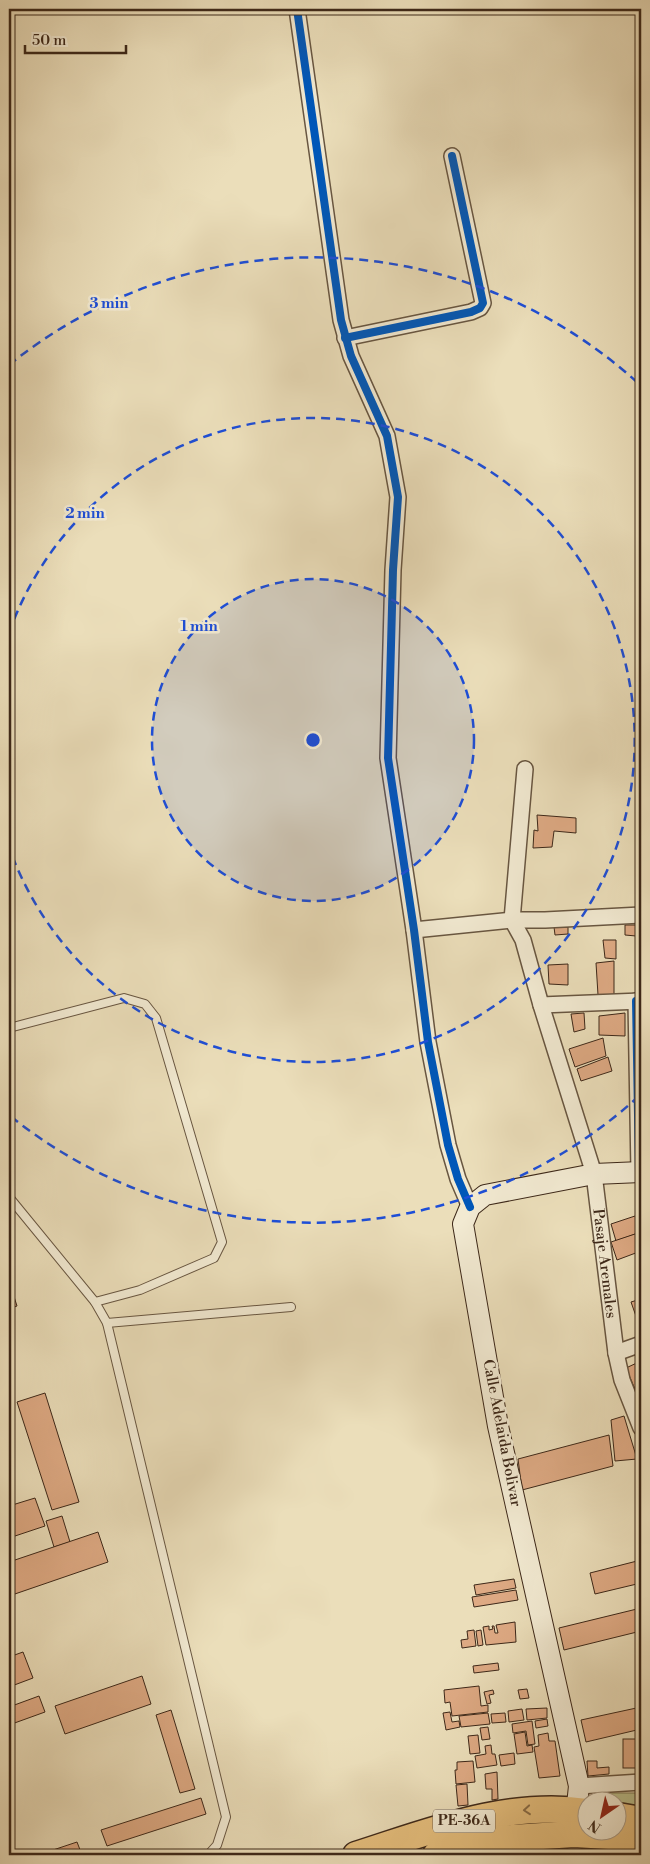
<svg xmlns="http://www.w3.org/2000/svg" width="650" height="1864" viewBox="0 0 650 1864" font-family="'Libre Bodoni',serif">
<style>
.green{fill:#bbc08d;stroke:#7c7453}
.building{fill:#deaa84;stroke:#3d2819}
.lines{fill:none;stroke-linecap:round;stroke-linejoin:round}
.lane-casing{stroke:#685641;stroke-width:10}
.street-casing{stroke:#685641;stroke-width:18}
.secondary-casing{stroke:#3d2819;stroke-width:22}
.highway-casing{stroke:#3d2819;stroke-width:29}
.lane{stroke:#f2ead2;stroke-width:8}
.street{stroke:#f2ead2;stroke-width:15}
.secondary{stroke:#f2ead2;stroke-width:20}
.highway{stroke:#e6bf7d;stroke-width:26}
.cycleway-casing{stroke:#f2ead2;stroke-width:11}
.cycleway{stroke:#0057b8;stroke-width:8}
.oneway{stroke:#896c46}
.ring{fill:none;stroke:#1d4ed8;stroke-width:2.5;stroke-dasharray:9 6}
.labels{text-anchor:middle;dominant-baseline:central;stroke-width:5;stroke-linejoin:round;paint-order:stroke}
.shield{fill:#f2ead2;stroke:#736250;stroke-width:1}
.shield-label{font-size:14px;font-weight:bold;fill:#3d2819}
.street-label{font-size:15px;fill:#3d2819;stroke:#f2ead2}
.centre{fill:#1d4ed8;stroke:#f2ead2;stroke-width:2.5}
.ring-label{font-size:15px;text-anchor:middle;font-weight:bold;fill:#1d4ed8;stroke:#f2ead2;stroke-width:5;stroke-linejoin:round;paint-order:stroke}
</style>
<rect width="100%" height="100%" fill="#ebdeba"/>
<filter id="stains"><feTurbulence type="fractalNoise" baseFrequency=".004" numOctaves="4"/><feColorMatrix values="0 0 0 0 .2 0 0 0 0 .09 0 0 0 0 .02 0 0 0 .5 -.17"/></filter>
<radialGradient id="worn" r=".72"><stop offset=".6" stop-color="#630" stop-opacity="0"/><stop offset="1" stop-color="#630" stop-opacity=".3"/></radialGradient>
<path class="green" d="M599,1793H641V1807L599,1799L597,1797Z"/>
<g class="building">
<path d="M537,815L576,818V833L554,831L552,847L533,848L534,830L538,831Z"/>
<path d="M625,925H636V936L625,935Z"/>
<path d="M554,927H568V934L555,935Z"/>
<path d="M603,940H616V959L605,958Z"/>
<path d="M614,961V996L598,995L596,963Z"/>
<path d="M568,964V985L549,984L548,965Z"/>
<path d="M584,1013L585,1029L574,1032L571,1014Z"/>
<path d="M625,1013V1036L599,1035V1016Z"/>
<path d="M603,1038L606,1056L575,1067L569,1049Z"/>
<path d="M608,1057L612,1071L581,1081L577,1069Z"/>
<path d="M641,1214V1232L616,1241L611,1224Z"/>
<path d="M641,1232V1251L617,1260L611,1242Z"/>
<path d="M9,1281L17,1306L9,1309Z"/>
<path d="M641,1299V1317L637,1319L631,1302Z"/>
<path d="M641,1361V1400L640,1401L626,1368Z"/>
<path d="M45,1393L79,1502L52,1510L17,1402Z"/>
<path d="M624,1416L637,1459L615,1461L611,1420Z"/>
<path d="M609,1435L613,1466L522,1490L518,1459Z"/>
<path d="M35,1498L45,1526L9,1538V1506Z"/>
<path d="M62,1516L70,1542L54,1547L46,1521Z"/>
<path d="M98,1532L108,1562L9,1596V1562Z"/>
<path d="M641,1560V1583L595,1594L590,1573Z"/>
<path d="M514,1579L516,1588L476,1595L474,1585Z"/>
<path d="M516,1590L518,1600L474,1607L472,1597Z"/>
<path d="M641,1608V1631L564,1650L559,1628Z"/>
<path d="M515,1622L516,1642L486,1645L483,1627L489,1626V1630L493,1629L492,1626H494L495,1633H498L496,1625Z"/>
<path d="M474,1630L476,1646L462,1648L461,1640L468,1639L467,1631Z"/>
<path d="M481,1630L483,1645L478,1646L476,1631Z"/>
<path d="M23,1652L33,1678L9,1687V1657Z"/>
<path d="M498,1663L499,1670L474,1673L473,1666Z"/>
<path d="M142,1676L151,1704L65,1734L55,1706Z"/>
<path d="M479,1686L481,1706L488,1705V1712L452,1716L450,1702L445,1703L444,1690Z"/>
<path d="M527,1689L529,1698L520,1699L518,1690Z"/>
<path d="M493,1690L494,1694L489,1695L491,1703L487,1704L484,1692Z"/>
<path d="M39,1696L45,1712L9,1725V1707Z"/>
<path d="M641,1707V1729L586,1742L581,1720Z"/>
<path d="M547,1708V1718L527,1720L526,1709Z"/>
<path d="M522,1709L524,1720L509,1722L508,1711Z"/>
<path d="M171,1710L195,1789L180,1793L156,1715Z"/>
<path d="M450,1712L452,1722L459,1721L460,1727L446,1730L443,1713Z"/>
<path d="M488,1713L490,1724L461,1727L459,1716Z"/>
<path d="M505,1713L506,1722L492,1723L491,1714Z"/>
<path d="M547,1719L548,1726L536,1728L535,1721Z"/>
<path d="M532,1721L535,1744L528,1745L526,1731L513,1733L512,1724Z"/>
<path d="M488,1727L490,1739L482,1740L480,1728Z"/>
<path d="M525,1732L527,1746L532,1745L533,1752L517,1754L514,1734Z"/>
<path d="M548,1733L549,1741H555L560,1776L539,1778L534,1747L539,1746L538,1735Z"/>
<path d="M478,1735L480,1753L470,1754L468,1736Z"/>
<rect x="623" y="1739" width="18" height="29"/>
<path d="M491,1745L492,1754H495L497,1765L477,1768L475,1756L486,1754L485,1746Z"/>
<path d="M514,1753L515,1764L501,1766L499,1755Z"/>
<path d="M473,1761L475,1782L456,1784L455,1770H457V1762Z"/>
<path d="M587,1761H597V1768L609,1767V1774L588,1776Z"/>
<path d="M497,1772L498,1799L492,1800V1789H486L485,1774Z"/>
<path d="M467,1784L468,1805L458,1806L456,1785Z"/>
<path d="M201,1798L206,1814L107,1846L101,1830Z"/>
<path d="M77,1842L82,1855H38Z"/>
</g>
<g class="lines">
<g class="lane-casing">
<g id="lane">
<path d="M9,1028L124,998L145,1004L156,1018L222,1242L214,1258L140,1290L95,1302"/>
<path d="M9,1197L95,1302L107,1323L226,1817L217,1845L208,1855"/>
<path d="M107,1323L291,1307"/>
</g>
</g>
<g class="street-casing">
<g id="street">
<path d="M297,9L341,320L351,356L387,436L398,497L393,570L388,758L414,930L428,1042L448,1145L458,1179L470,1207"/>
<path d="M345,338L471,312L480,308L483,303L452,156"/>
<path id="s1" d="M525,769L512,920L523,940L541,1005L594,1174L616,1353L622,1380L641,1428"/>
<path d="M414,930L512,920H545L641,915"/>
<path d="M636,1001L639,1172"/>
<path d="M541,1005L641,1001"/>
<path d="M616,1353L641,1344"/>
<path d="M579,1786L641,1782"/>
</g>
</g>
<g class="secondary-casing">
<path id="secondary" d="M575,1824L579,1786L498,1426L463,1224L470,1207L485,1195L594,1174L641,1172"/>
</g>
<g class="highway-casing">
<g id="highway">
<path d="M618,1816L641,1820"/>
<path d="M356,1855C431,1831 507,1800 588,1812"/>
<path d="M436,1855L495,1839L574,1834L609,1836L641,1844"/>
</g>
</g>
<use href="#lane" class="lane"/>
<use href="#street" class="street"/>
<use href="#secondary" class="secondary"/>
<use href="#highway" class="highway"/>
<g class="cycleway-casing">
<g id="cycleway">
<path d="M297,9L341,320L351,356L387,436L398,497L393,570L388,758L414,930L428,1042L448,1145L458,1179L470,1207"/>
<path d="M345,338L471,312L480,308L483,303L452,156"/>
<path d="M636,1001L639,1172"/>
</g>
</g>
<use href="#cycleway" class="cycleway"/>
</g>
<defs><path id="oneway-chevron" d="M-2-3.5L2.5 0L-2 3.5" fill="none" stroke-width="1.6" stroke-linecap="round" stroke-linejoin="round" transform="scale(1.25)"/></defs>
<use class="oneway" href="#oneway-chevron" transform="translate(527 1810) rotate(175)"/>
<circle cx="313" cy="740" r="161" fill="#1d4ed8" fill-opacity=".12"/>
<g class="ring">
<circle cx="313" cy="740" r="161"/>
<path d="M9 633A322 322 0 1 1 9 847"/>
<path d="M639 1096A483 483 0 0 1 9 1115M9 365A483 483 0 0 1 639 384"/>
</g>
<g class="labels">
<rect class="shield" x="433" y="1809.5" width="62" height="23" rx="4"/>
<g class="shield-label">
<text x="464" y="1821">PE-36A</text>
</g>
<g class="street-label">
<text stroke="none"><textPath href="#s1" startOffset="509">Pasaje Aremales</textPath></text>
<text transform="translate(502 1433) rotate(79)">Calle Adelaida Bolivar</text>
</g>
</g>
<circle cx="313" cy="740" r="8" class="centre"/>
<g class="ring-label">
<text x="109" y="308">3 min</text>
<text x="85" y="518">2 min</text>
<text x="199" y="631">1 min</text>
</g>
<rect width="650" height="1864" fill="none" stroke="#ebdeba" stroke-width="30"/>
<rect x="10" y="10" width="630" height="1844" fill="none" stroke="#3d2819" stroke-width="2.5"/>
<rect x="15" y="15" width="620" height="1834" fill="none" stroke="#3d2819"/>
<g transform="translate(602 1816) rotate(214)"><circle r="24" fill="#f2ead2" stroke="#aa9c88"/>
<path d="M0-4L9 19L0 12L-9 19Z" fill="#8f2418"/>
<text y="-8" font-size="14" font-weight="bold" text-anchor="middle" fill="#3d2819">N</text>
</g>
<path d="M25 45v8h101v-8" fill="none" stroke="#3d2819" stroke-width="2.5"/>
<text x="32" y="45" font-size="15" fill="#3d2819" stroke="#f2ead2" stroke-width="4" paint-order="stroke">50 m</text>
<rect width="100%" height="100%" filter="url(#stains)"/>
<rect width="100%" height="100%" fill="url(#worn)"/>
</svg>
